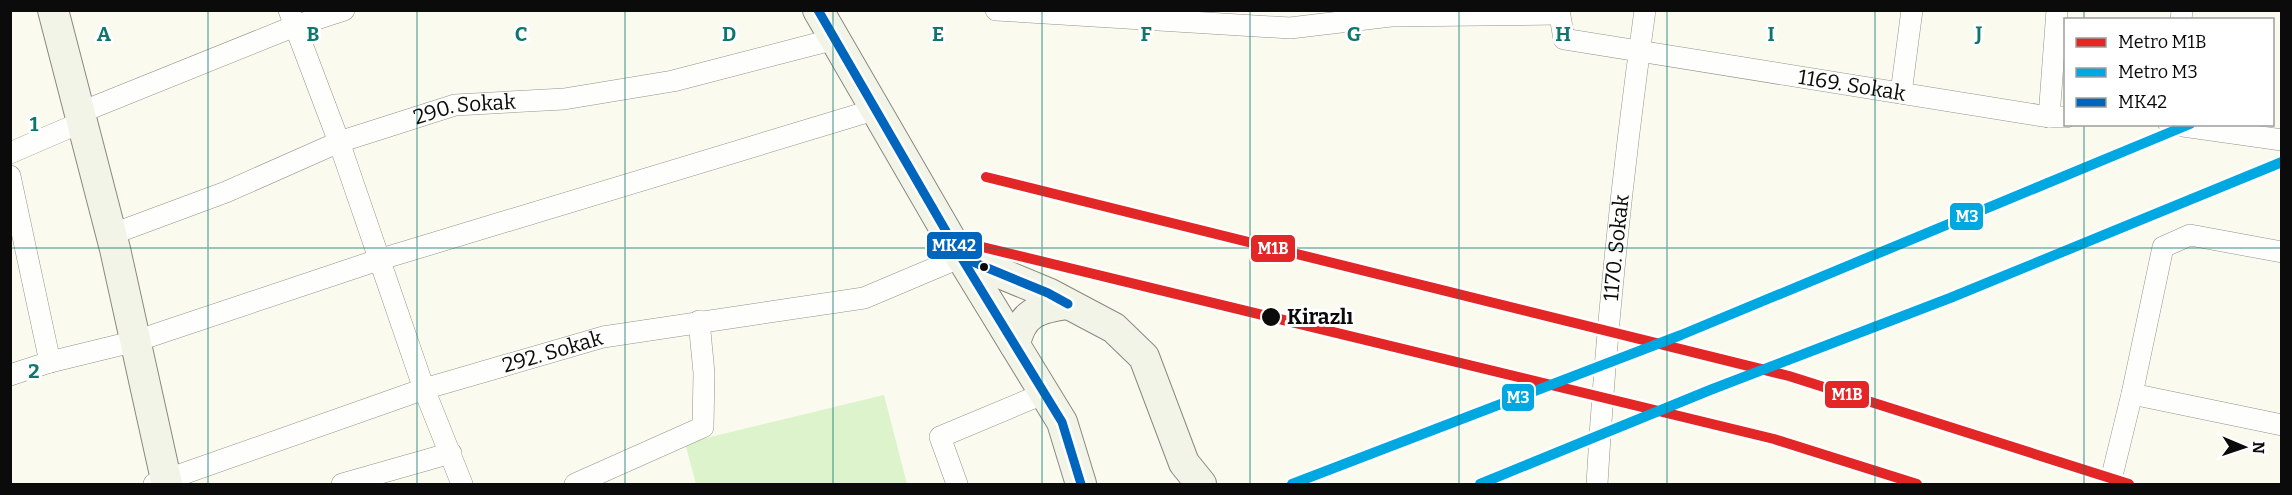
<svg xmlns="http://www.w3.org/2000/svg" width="2292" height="495" viewBox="0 0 2292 495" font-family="Bitter,serif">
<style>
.green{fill:#dcf3cb}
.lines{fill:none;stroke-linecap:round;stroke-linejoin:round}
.street-casing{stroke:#93938d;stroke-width:22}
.secondary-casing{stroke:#898984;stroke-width:32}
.street{stroke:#fefefc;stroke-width:21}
.secondary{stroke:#f3f4e8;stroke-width:30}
.bus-1-casing{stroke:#fff;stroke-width:14}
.bus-1{stroke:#0065bd;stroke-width:9}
.metro-1-casing{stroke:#fff;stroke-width:15}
.metro-2-casing{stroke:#fff;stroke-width:15}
.metro-1{stroke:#e32726;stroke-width:10}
.metro-2{stroke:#00a8e1;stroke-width:10}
.grid{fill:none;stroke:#0f766e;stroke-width:1.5;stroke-opacity:0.55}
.bus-dot{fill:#0b0b0b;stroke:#fff;stroke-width:2}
.labels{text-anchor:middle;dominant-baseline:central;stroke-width:6;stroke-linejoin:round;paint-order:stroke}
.street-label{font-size:21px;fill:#0b0b0b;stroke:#fff}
.stop-label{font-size:21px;font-weight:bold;fill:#0b0b0b;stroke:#fff;text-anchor:start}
.grid-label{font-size:20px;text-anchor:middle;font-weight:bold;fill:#0f766e;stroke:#fff;stroke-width:6;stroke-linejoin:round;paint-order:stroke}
.line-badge{stroke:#fff;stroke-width:2}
.badge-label{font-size:16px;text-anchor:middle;font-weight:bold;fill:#fff}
</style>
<rect width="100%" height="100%" fill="#fafaee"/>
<path class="green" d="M884,395L907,484H696L685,443Z"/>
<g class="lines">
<g class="street-casing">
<g id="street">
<path d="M289,10L339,142L424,389L462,484"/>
<path d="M996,10L1290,28L1391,16L1558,14"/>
<path id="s1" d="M1559,10L1564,39L2049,117H2066"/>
<path d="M2181,20L2182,10"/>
<path d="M1901,93L1912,10"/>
<path d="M79,113L295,26L344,10"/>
<path d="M2049,117L2057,10"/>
<path d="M2169,124L2282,140"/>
<path d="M10,153L82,122"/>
<path d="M10,176L50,362"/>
<path id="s2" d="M110,235L226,192L339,142L455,105L564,99L673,81L835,39"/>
<path d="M2282,252L2190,235L2163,247L2132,394L2282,425"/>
<path d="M10,375L50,362L136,341L378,260L877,109"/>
<path id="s3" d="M154,484L424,389L603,337L864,298L961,257"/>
<path d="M342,484L451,453"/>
<path d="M575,484L703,427L704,373L699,321"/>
<path d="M957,484L940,437L1045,393"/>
<path id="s4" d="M1597,484C1606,326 1623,168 1645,10"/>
<path d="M2110,484L2132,394"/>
</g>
</g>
<g class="secondary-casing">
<g id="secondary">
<path d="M53,10L115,249L167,484"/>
<path d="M818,10L961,257L1062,422L1081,484"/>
<path d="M961,257L1048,293L1114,328L1144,357L1184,463L1201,484"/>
<path d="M1015,345C1021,313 1038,308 1068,304"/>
</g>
</g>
<use href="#street" class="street"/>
<use href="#secondary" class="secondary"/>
<g class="bus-1-casing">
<g id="bus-1">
<path d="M818,10L961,257L1062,422L1081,484"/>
<path d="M961,257L1048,293L1068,304"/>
</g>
</g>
<use href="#bus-1" class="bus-1"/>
<g class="metro-1-casing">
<g id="metro-1">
<path d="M986,177L1789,376L2129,484"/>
<path d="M970,244L1774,439L1917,484"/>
</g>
</g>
<g class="metro-2-casing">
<g id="metro-2">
<path d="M1292,484L1681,335L2190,124"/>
<path d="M1480,484L1710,390L1950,298L2282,162"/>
</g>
</g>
<use href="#metro-1" class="metro-1"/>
<use href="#metro-2" class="metro-2"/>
</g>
<path class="grid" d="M208,10V484M417,10V484M625,10V484M833,10V484M1042,10V484M1250,10V484M1459,10V484M1667,10V484M1875,10V484M2084,10V20M2084,124V484M10,248H2282"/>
<g class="bus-dot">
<circle cx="984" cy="267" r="5"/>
<circle cx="1271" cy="317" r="10"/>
</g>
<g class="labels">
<g class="street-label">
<text stroke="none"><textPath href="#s1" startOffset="321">1169. Sokak</textPath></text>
<text stroke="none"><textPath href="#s2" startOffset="378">290. Sokak</textPath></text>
<text stroke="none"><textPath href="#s4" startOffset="237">1170. Sokak</textPath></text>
<text stroke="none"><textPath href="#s3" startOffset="420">292. Sokak</textPath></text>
</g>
<g class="stop-label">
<text x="1287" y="317">Kirazlı</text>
</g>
</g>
<g class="grid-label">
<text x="104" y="41">A</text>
<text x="313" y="41">B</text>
<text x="521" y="41">C</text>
<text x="729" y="41">D</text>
<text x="938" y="41">E</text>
<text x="1146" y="41">F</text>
<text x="1354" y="41">G</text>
<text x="1563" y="41">H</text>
<text x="1771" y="41">I</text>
<text x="1979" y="41">J</text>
<text x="34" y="131">1</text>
<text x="34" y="378">2</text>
</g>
<g class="line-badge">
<rect x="1949" y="202" width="35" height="29" rx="6" fill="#00a8e1"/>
<rect x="926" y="231" width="57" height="29" rx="6" fill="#0065bd"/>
<rect x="1250" y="234" width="46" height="29" rx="6" fill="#e32726"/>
<rect x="1824" y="380" width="46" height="29" rx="6" fill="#e32726"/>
<rect x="1501" y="383" width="34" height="29" rx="6" fill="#00a8e1"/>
</g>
<g class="badge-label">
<text x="1967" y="222">M3</text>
<text x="954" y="251">MK42</text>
<text x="1273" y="254">M1B</text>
<text x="1847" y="400">M1B</text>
<text x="1518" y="403">M3</text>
</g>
<rect width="2292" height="495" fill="none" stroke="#0b0b0b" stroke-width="24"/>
<rect x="2064" y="18" width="210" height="108" fill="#ffffff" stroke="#9d9d9d" stroke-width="1.5"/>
<rect x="2076" y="38" width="30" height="9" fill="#e32726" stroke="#9d9d9d" stroke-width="1.5"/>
<text x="2118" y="48" font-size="18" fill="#0b0b0b">Metro M1B</text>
<rect x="2076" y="68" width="30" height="9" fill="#00a8e1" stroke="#9d9d9d" stroke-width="1.5"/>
<text x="2118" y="78" font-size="18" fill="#0b0b0b">Metro M3</text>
<rect x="2076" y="98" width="30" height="9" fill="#0065bd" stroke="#9d9d9d" stroke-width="1.5"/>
<text x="2118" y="108" font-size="18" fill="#0b0b0b">MK42</text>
<g transform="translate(2244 447) rotate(92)" stroke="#ffffff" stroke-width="4.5" paint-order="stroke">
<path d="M0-4.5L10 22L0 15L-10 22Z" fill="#0b0b0b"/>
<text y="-9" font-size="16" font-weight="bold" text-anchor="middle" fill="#0b0b0b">N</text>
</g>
</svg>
